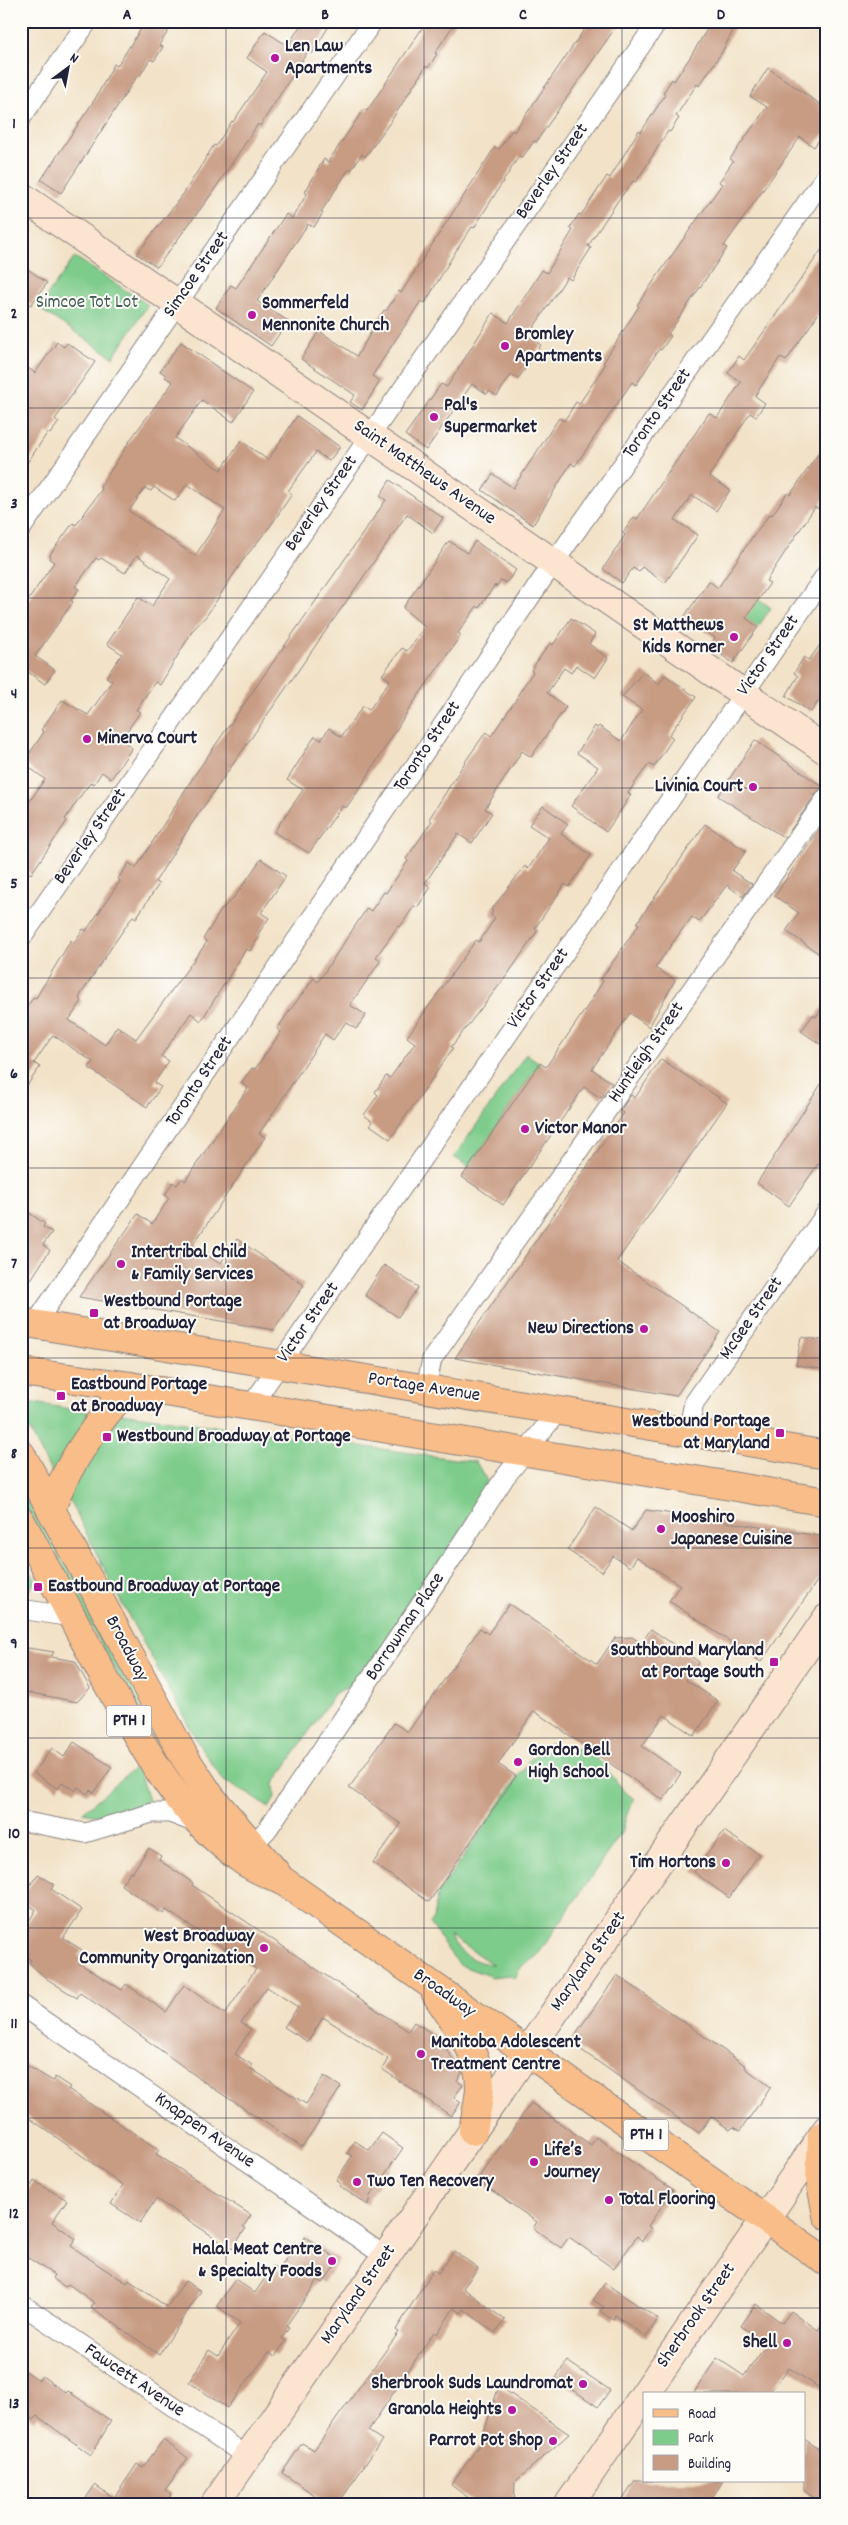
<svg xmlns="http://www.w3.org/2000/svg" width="848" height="2525" viewBox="0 0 848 2525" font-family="Dekko,sans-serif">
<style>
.green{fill:#7ecc8b;stroke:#507763;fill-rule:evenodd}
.building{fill:#c89b83;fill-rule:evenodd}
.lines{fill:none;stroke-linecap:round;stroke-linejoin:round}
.street-casing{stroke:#8a8281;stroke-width:21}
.secondary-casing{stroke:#8a8281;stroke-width:30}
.primary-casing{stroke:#8a8281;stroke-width:30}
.highway-casing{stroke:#8a8281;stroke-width:30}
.street{stroke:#fff;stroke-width:19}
.secondary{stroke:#fce5d0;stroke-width:28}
.primary{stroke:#f8bd89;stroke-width:28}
.highway{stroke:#f8bd89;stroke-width:28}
.grid{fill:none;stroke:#22223b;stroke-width:1;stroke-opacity:0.55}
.poi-dot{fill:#b5179e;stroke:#fdfcf7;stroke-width:2}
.labels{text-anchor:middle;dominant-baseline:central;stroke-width:4;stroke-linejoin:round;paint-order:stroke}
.shield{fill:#fdfcf7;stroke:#646373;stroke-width:1}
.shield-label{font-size:18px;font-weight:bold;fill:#22223b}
.poi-label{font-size:19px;font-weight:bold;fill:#22223b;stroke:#fdfcf7;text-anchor:start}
.street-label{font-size:19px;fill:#22223b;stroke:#fdfcf7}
.park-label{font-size:19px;fill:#425e57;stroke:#fdfcf7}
.neatline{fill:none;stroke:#22223b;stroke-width:2}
.grid-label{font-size:16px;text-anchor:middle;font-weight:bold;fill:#22223b}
</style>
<rect width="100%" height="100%" fill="#fdfcf7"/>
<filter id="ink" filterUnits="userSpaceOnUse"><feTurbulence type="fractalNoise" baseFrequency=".02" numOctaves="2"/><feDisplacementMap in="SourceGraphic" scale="10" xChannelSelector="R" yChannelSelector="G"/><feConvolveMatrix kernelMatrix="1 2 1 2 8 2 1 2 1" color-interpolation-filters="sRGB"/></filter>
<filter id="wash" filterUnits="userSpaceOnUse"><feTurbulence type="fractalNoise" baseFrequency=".0096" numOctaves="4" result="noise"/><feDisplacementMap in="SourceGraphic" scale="20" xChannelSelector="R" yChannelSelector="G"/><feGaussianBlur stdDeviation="1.12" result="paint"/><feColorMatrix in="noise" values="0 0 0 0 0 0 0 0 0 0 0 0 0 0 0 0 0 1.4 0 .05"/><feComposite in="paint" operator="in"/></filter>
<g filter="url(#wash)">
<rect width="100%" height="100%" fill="#f2e2c7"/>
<g class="green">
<path d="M75,257L148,305L113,357L38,308Z"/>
<path d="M748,591L771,608L758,627L734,610Z"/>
<path d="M526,1054L540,1063L469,1167L454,1157Z"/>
<path d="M21,1401L89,1412L86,1432L55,1480L21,1413Z"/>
<path d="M120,1413L476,1462L487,1481L435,1582L353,1685L335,1693L274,1784L275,1798L269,1808L250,1795L224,1781L201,1748L120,1600L66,1493Z"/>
<path d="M21,1476L199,1796L194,1800L168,1766L21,1498Z"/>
<path d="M21,1554L36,1581L29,1590L21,1589Z"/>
<path d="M550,1743C561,1751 575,1745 587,1752C608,1763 615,1786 634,1799C627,1810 626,1820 621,1833L537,1956L522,1966L514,1978L509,1975L492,1977L460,1965L450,1953L430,1923L433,1919L437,1895L531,1758L545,1750ZM449,1935L492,1964H493C475,1964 455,1951 449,1935Z"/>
<path d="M137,1766L152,1813L111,1818L83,1812Z"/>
</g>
<g id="blocks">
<g class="building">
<path d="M146,21H175L159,45L163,47L154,61L150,59L139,77L137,76L61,193L41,180L95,99L114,64L117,66Z"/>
<path d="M306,21H332L312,54L308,51L260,126L258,124L210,196L157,267L137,254L184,193L214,145L216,146L232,121L233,122L267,72L247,58L265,31L288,46L300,26L302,27Z"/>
<path d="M427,21H456L435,53L437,54L428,68L426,66L391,121L365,157L362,154L351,170L349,169L321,212L323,213L314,227L308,224L257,301L288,321L271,346L216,308L231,285L236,288L286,214L292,218L307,194L305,192L324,159L328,162L364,109L367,111Z"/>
<path d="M590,21H620L536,142L534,141L522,158L519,156L474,228L472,227L454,254L425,303L421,301L372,376L380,381L362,410L350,402L355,395L301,359L319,331L357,356L384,310L386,311L399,291L401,293L495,147L499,149L512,130L514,132Z"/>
<path d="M712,21H738L722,52L699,86L697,84L676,116L679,118L670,132L668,131L636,182L633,181L617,202L588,246L591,248L571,280L567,277L528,336L541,345L518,379L511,375L497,396L489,391L487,394L472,384L426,450L405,435L441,384L447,387L493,313L508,323L542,270L547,273L573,230L570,228L579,214L581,215L607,176L610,178L639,130L641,132L665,95L663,93L672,79L674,81L689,59Z"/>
<path d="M768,68L827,109V129L814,147L800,137L724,246L727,248L668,334L671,336L661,350L659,349L636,385L632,382L575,466L571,463L533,525L482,490L493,474L513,488L559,418L564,421L576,402L579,404L605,365L603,363L639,306L637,305L722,184L719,182L733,161L730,159L767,107L750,96Z"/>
<path d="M827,242V301L786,361L780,357L755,396L765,403L756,417L750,413L709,476L730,490L716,511L692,495L675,520L698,535L665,583L642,567L639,572L633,568L622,583L603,569L625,535L623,533L634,517L637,519L709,413L717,418L741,382L728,373L739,356L744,360Z"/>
<path d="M21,264L47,283L31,305L21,299Z"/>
<path d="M57,342L64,347L67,343L95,362L58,415L55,419L59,422L50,434L48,432L21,472V363L35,373Z"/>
<path d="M181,342L253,392L233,422L202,400L175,438L221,470L241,441L268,460L297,416L340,447L329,461L316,452L288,491L292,494L271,525L243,560L207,615L193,630L160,685L155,682L136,710L140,712L121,740L132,748L111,779L102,772L94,784L91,782L84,791L65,819L67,821L31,874L21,867V814L45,779L23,763L44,732L41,730L62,700L88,715L112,681L106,677L122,654L107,644L138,597L152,606L170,579L137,555L125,573L101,558L99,560L96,558L75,587L79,589L71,600L73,602L35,656L55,670L45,684L25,670L21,676V611L54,562L49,559L51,553L73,523L76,525L102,489L100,487L133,436L173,382L165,377L166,375L160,371ZM187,484L225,510L195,556L129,511L145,488L151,491L154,487L175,501Z"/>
<path d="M827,441V495L817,509L815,507L766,581L770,583L746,618L758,627L733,663L709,646L715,638L684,617L709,581L718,588L753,536L770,514L772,515L787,493L790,495Z"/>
<path d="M390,480L443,518L433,533L407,514L396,530L192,823L155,882L159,884L136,918L133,916L113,945L81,994L79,999L82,1001L69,1020L105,1045L117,1026L136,1039L207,942L203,939L222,909L236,895L261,859L286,876L261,913L269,918L258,934L260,936L250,951L246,949L201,1021L191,1013L161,1056L169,1061L154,1083L161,1087L147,1107L89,1068L93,1062L53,1035L34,1063L40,1067L21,1094V1014L34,997L36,998L71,940L74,943L83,929L86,931L120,881L118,879L129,863L136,868L196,773L386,500L380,496Z"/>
<path d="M449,541L467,553L475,541L516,570L506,583L501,580L496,587L495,585L479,608L477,606L458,633L461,635L411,706L360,788L346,808L342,806L309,853L274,832L303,790L287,780L315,736L321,740L329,728L341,737L363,706L369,710L390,680L382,675L402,648L407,651L425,627L403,608Z"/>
<path d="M571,618L595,634L589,644L608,658L595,678L576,665L571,673L564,668L547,693L566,707L531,757L522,751L485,809L492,813L472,843L458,834L425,883L431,887L417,908L414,906L400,927L398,926L376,957L381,960L350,1005L366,1015L356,1029L346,1022L333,1040L325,1034L259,1134L265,1137L193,1245L220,1264L237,1239L304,1285L274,1330L79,1297L138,1214L152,1224L169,1198L165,1195L173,1182L177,1185L182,1178L185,1181L248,1088L241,1083L252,1068L255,1069L281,1032L277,1029L288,1013L314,978L318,982L367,908L371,911L384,892L386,893L408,861L406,859L432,821L429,819L467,759L486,732L491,736L518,697L517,696L533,672L531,670L550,643L553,645Z"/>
<path d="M827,635V689L811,712L786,696L798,676L794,673L804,657L809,660Z"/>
<path d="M643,672L659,684L665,675L696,697L669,735L673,738L654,767L649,764L637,780L628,793L631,795L606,832L571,806L598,767L577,753L595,726L597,728L599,726L621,741L642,710L622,697Z"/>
<path d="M755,740L823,787L818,791L785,838L718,796Z"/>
<path d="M543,806L568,824L561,834L591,855L569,887L565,884L535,928L538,930L508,974L451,1047L453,1048L438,1070L390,1139L370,1125L372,1121L364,1115L378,1095L375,1092L386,1076L390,1078L415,1043L407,1037L476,940L479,942L495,918L491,915L493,911L491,910L525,866L528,869L549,838L529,825Z"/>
<path d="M827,817V959L786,931L799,913L775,896Z"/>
<path d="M705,824L746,851L732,871L752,884L743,897L727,885L699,922L692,917L681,931L655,968L675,980L649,1027L630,1013L592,1069L612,1083L601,1098L584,1087L503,1205L462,1177L540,1063L546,1067L587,1007L603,981L601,979L639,924L637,923Z"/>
<path d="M827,1000V1034L820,1044L801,1031L813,1015L816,1017Z"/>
<path d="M661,1059L727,1103L617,1261L720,1332L676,1396L455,1358L624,1113L620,1111L631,1095L635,1098Z"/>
<path d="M827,1075V1156L820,1166L818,1164L789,1206L757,1183Z"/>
<path d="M21,1207L45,1224L43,1227L52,1232L43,1245L50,1250L21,1295Z"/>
<path d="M384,1265L418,1287L398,1317L365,1295Z"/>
<path d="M801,1337L827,1341V1370L796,1365Z"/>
<path d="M596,1507L632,1531L646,1510L827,1537V1567L761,1662L669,1601L680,1585L637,1557L630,1567L613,1556L602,1572L567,1550Z"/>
<path d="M509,1604L597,1664L615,1638L632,1637L641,1643L651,1629L699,1662L686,1680L718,1701L694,1736L664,1715L642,1746L681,1773L663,1800L534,1711L498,1764L516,1776L429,1902L373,1863L401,1824L349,1788L394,1723L408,1732L480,1628L488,1634Z"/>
<path d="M21,1647L54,1652L51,1657L75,1661L90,1688L77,1702L21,1691Z"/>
<path d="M74,1742L112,1767L94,1793L90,1790L87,1794L78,1787L75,1791L62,1782L58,1789L34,1773L52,1748L64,1757Z"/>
<path d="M724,1831L759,1854L729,1898L694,1872Z"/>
<path d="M149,1848L161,1856L159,1860L193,1883L192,1885L408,2031L414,2022L439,2038L462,2073L457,2081L463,2085L454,2097L461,2102L451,2116L382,2069L388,2059L323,2017L308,2042L284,2027L298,2007L267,1987L241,2023L251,2029L235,2054L252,2065L250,2068L306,2104L324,2076L341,2087L302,2147L210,2086L104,2009L80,1993L77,1998L47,1979L29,1963L31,1960L21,1953V1933L36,1910L21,1899L38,1874L54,1884L51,1889L82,1910L63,1938L82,1950L78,1956L82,1959L79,1963L122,1990L126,1984L166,2012L184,1985L225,2014L256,1969L166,1910L164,1914L121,1885L130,1872L132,1873Z"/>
<path d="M617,1975L746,2066L745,2068L771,2087L740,2131L733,2127L730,2130L711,2116L699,2133L570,2042Z"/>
<path d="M21,2062L53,2081L55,2077L70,2087L68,2089L159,2150L156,2154L251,2215L243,2227L246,2228L232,2249L156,2199L140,2223L111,2204L123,2185L21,2112Z"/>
<path d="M531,2103L591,2145L596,2137L673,2190L648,2226L651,2228L642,2241L637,2236L614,2269L569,2237L561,2248L533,2228L537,2222L477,2180Z"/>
<path d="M382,2133L403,2148L370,2196L368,2205L339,2186L341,2184L336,2181L352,2156L347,2153L355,2141L369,2150Z"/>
<path d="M34,2181L67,2200L52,2222L76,2239L71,2246L103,2268L127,2283L129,2280L167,2307L185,2281L201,2291L159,2355L91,2307L95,2303L68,2284L65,2287L52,2278L54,2275L21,2253V2201Z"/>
<path d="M305,2237L339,2260L323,2283L318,2280L286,2326L289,2328L282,2338L286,2341L275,2356L269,2352L227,2408L189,2382L209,2350L218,2356L240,2323L217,2306L235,2279L255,2293L273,2266L279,2270L295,2245L298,2247Z"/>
<path d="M454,2251L478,2268L463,2288L505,2320L495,2333L464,2309L461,2313L454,2308L437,2334L434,2332L368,2431L382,2440L338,2504H328L282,2473L302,2443L314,2450L399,2332L396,2330L433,2270L438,2273Z"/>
<path d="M605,2283L658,2319L646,2337L615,2315L613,2320L600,2311L604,2307L593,2300Z"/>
<path d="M756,2304L782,2323L791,2311L818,2330L827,2317V2393L789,2368L768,2394H693L717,2358L744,2376L767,2344L741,2326Z"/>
<path d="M567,2361L610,2390L598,2407L556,2378Z"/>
<path d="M21,2368L39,2380L42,2376L66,2393L68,2391L111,2421L91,2455L37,2416L34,2420L21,2411Z"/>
<path d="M499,2386L569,2434L515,2482L514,2504H477L451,2485L480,2444Z"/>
<path d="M804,2439L827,2454V2504H823L804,2491Z"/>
<path d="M163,2440L188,2458L165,2490L171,2495L165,2504H93L86,2498L95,2485L114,2498L137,2464L143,2468Z"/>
<path d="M635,2481H723L708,2504H620Z"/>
</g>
</g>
</g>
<g filter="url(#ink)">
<use href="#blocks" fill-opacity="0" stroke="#8a8281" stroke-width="1"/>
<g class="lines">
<g class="street-casing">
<g id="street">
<path d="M21,118L88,21"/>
<path d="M21,529L373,21"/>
<path d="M21,939L658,21"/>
<path d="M35,1324L541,581L827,174"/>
<path d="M426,1388L432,1359L827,797"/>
<path d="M251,1406L827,573"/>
<path d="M688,1431L694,1403L827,1212"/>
<path d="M21,1609L71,1617"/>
<path d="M21,1821L85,1833L152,1813H170L196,1823"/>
<path d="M253,1844L267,1830L445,1569L505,1477L559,1410"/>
<path d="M21,2005L386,2257"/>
<path d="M21,2304L248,2457"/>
</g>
</g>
<g class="secondary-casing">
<g id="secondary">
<path d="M21,196L827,751"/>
<path d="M215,2504L827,1618"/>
<path d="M569,2504L827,2129"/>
</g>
</g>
<g class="primary-casing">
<g id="primary">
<path d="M21,1322L827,1455"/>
<path d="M21,1372L130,1386L827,1502"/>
</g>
</g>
<g class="highway-casing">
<g id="highway">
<path d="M21,1454L185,1758L211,1797L277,1874"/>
<path d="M51,1509C65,1468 100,1417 130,1386"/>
<path d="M21,1521C49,1574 77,1627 105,1679C142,1745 179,1816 242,1860C254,1869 269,1874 283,1881L827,2262"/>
<path d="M436,1994C453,2021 479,2051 480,2085C480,2100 475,2116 473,2131"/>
<path d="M822,2136L820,2179L827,2215"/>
</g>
</g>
<use href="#street" class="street"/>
<use href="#secondary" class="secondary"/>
<use href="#primary" class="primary"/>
<use href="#highway" class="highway"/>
</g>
</g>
<path class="grid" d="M226,21V2504M424,21V2504M622,21V2504M21,218H827M21,408H827M21,598H827M21,788H827M21,978H827M21,1168H827M21,1358H827M21,1548H827M21,1738H827M21,1928H827M21,2118H827M21,2308H827"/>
<g class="poi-dot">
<circle cx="275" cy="58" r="5"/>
<circle cx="252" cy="315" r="5"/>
<circle cx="505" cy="346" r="5"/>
<circle cx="434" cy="417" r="5"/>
<circle cx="734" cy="637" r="5"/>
<circle cx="87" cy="739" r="5"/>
<circle cx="753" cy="787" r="5"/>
<circle cx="525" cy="1129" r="5"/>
<circle cx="121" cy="1264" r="5"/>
<rect x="89" y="1308" width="10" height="10" rx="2.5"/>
<circle cx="644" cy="1329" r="5"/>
<rect x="56" y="1391" width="10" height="10" rx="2.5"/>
<rect x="775" y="1428" width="10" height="10" rx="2.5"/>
<rect x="102" y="1432" width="10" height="10" rx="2.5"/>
<circle cx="661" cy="1529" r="5"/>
<rect x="33" y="1582" width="10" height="10" rx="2.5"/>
<rect x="769" y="1657" width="10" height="10" rx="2.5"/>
<circle cx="518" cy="1762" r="5"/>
<circle cx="726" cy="1863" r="5"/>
<circle cx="264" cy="1948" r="5"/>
<circle cx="421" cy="2054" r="5"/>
<circle cx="534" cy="2162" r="5"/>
<circle cx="357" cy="2182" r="5"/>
<circle cx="609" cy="2200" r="5"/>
<circle cx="332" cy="2261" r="5"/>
<circle cx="787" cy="2343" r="5"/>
<circle cx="583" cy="2384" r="5"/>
<circle cx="512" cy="2410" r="5"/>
<circle cx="553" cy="2441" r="5"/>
</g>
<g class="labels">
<g class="shield">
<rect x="106.5" y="1705.5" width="45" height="31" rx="4"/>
<rect x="623.5" y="2119.5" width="45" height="31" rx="4"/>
</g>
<g class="shield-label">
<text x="129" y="1721">PTH 1</text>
<text x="646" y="2135">PTH 1</text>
</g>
<g class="poi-label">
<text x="285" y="47">Len Law<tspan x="285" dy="22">Apartments</tspan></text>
<text x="262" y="304">Sommerfeld<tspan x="262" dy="22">Mennonite Church</tspan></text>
<text x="515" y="335">Bromley<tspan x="515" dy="22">Apartments</tspan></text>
<text x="444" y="406">Pal's<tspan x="444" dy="22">Supermarket</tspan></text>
<text x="724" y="626" text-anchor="end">St Matthews<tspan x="724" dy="22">Kids Korner</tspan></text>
<text x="97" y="739">Minerva Court</text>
<text x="743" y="787" text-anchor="end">Livinia Court</text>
<text x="535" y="1129">Victor Manor</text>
<text x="131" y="1253">Intertribal Child<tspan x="131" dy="22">&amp; Family Services</tspan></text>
<text x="104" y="1302">Westbound Portage<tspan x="104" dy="22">at Broadway</tspan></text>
<text x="634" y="1329" text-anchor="end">New Directions</text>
<text x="71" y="1385">Eastbound Portage<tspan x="71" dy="22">at Broadway</tspan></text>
<text x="770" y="1422" text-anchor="end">Westbound Portage<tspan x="770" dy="22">at Maryland</tspan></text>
<text x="117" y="1437">Westbound Broadway at Portage</text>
<text x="671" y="1518">Mooshiro<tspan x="671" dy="22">Japanese Cuisine</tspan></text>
<text x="48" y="1587">Eastbound Broadway at Portage</text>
<text x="764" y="1651" text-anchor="end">Southbound Maryland<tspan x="764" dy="22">at Portage South</tspan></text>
<text x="528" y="1751">Gordon Bell<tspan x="528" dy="22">High School</tspan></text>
<text x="716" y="1863" text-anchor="end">Tim Hortons</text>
<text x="254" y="1937" text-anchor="end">West Broadway<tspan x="254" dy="22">Community Organization</tspan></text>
<text x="431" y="2043">Manitoba Adolescent<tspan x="431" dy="22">Treatment Centre</tspan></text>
<text x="544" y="2151">Life’s<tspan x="544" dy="22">Journey</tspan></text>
<text x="367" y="2182">Two Ten Recovery</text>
<text x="619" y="2200">Total Flooring</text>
<text x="322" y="2250" text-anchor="end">Halal Meat Centre<tspan x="322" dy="22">&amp; Specialty Foods</tspan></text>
<text x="777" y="2343" text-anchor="end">Shell</text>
<text x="573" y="2384" text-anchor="end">Sherbrook Suds Laundromat</text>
<text x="502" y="2410" text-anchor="end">Granola Heights</text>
<text x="543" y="2441" text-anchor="end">Parrot Pot Shop</text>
</g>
<g class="street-label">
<text transform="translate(553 172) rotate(-55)">Beverley Street</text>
<text transform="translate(197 275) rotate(-55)">Simcoe Street</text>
<text transform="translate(658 414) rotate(-55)">Toronto Street</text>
<text transform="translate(424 473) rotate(35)">Saint Matthews Avenue</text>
<text transform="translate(322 504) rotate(-55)">Beverley Street</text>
<text transform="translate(769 656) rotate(-55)">Victor Street</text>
<text transform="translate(428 747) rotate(-56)">Toronto Street</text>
<text transform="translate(91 837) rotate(-55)">Beverley Street</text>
<text transform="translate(539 989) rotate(-55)">Victor Street</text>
<text transform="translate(647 1053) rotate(-55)">Huntleigh Street</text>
<text transform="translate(200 1082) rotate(-56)">Toronto Street</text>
<text transform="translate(752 1319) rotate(-55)">McGee Street</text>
<text transform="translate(309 1323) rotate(-55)">Victor Street</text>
<text transform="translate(424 1388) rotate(9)">Portage Avenue</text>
<text transform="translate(406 1627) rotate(-56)">Borrowman Place</text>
<text transform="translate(126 1649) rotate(62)">Broadway</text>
<text transform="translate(589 1962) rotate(-55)">Maryland Street</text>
<text transform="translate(444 1994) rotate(35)">Broadway</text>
<text transform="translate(204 2131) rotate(35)">Knappen Avenue</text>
<text transform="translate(359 2295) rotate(-55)">Maryland Street</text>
<text transform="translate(697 2316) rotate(-55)">Sherbrook Street</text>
<text transform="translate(134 2381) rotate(34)">Fawcett Avenue</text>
</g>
<g class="park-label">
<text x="87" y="303">Simcoe Tot Lot</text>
</g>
</g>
<rect width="848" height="2525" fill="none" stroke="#fdfcf7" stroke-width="55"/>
<rect x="643" y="2392" width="162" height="90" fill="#fdfcf7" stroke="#a5a5ac"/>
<rect x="653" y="2409" width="25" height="8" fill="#f8bd89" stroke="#a5a5ac"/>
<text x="688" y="2418" font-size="15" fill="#22223b">Road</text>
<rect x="653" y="2430" width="25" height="15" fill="#7ecc8b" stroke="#a5a5ac"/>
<text x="688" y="2442" font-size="15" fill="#22223b">Park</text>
<rect x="653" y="2455" width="25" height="15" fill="#c89b83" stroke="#a5a5ac"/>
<text x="688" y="2468" font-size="15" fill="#22223b">Building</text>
<g transform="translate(68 68) rotate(32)" stroke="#fdfcf7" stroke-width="4" paint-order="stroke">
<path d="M0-4L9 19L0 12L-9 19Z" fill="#22223b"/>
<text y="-8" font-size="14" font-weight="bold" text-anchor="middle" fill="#22223b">N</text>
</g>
<rect x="28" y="28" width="792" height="2470" class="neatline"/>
<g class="grid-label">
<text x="127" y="19">A</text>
<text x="325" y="19">B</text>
<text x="523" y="19">C</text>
<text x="721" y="19">D</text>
<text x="14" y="128">1</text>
<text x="14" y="318">2</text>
<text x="14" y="508">3</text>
<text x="14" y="698">4</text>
<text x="14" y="888">5</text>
<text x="14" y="1078">6</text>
<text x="14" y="1268">7</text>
<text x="14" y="1458">8</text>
<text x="14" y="1648">9</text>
<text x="14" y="1838">10</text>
<text x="14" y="2028">11</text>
<text x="14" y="2218">12</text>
<text x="14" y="2408">13</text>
</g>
</svg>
